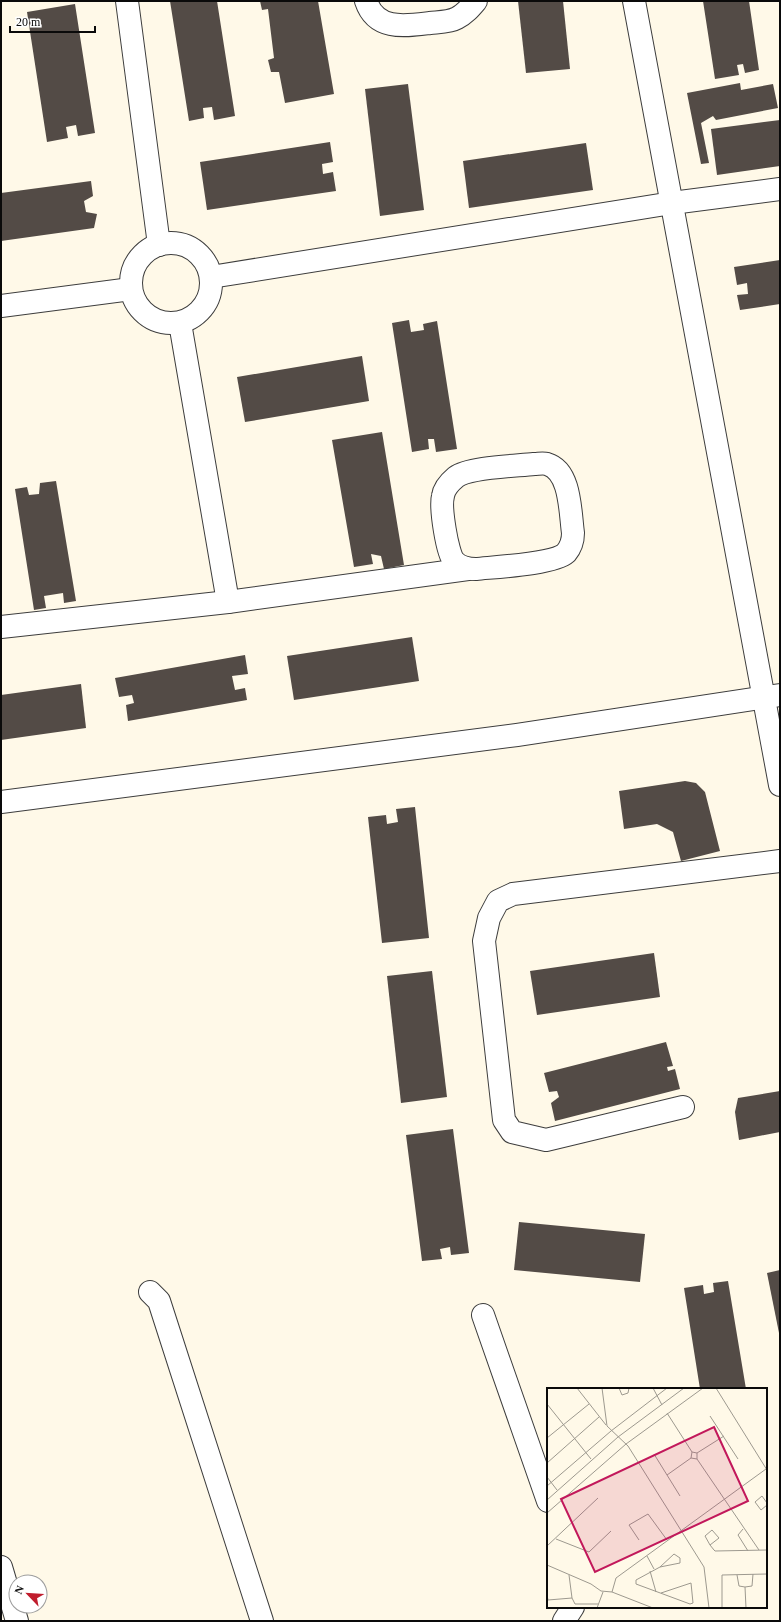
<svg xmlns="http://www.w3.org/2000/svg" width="781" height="1622" viewBox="0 0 781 1622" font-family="'Times New Roman',serif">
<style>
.building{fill:#534b46}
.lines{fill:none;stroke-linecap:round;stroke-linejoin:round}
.street-casing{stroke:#3d3d3d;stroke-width:24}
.street{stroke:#fff;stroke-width:22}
.inset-road{fill:none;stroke:#9d998f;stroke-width:1}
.view{fill:#c2185b;fill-opacity:0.15;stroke:#c2185b;stroke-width:2}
.inset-edge{fill:none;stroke:#0a0a0a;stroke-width:2}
</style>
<rect width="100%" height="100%" fill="#fff9e8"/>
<g class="building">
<path d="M170,1H217L235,116L214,120L212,107L203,108L204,118L189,121Z"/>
<path d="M260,1H318L334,94L285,103L279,72H271L268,60L274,58L268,9L262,10Z"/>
<path d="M518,1H563L570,69L526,73Z"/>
<path d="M703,1H749L759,70L745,73L743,64L737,65L739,75L715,79Z"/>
<path d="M75,4L95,133L78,136L76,125L66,127L68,138L47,142L27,12Z"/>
<path d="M740,83L741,90L773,84L778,108L716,120L713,116L701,123L709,163L701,164L687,93Z"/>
<path d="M408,84L424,210L380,216L365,89Z"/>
<path d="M780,120V166L717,175L711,129Z"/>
<path d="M330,142L333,162L322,164L323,174L333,172L336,191L207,210L200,162Z"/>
<path d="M586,143L593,190L469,208L463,161Z"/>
<path d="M91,181L93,196L84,201L86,212L97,214L94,228L1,241V193Z"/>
<path d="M780,260V304L740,310L737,295L748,294L747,283L737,285L734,267Z"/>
<path d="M409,320L411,332L424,330L423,324L437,321L457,449L436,452L434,439H428L429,449L412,452L392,323Z"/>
<path d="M362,356L369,401L245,422L237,377Z"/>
<path d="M382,432L404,565L384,569L381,556L371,554L373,564L354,567L332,440Z"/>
<path d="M56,481L76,601L64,603L63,593L44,596L46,608L34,610L15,489L27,487L29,495L39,494L40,483Z"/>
<path d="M412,637L419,681L294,700L287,656Z"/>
<path d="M245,655L248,674L232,676L235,690L245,688L247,700L128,721L126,705L134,703L132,695L119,697L115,678Z"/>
<path d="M81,684L86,728L1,740V695Z"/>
<path d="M685,781L696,783L705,792L720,851L681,861L673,832L657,824L624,829L619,791Z"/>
<path d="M415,807L429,938L382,943L368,817L386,815L387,824L398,822L396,809Z"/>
<path d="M654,953L660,997L537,1015L530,971Z"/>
<path d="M432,971L447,1097L401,1103L387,976Z"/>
<path d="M666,1042L673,1066L667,1067L668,1071L675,1069L680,1089L555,1121L551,1103L559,1097L557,1091L549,1092L544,1073Z"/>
<path d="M780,1091V1132L739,1140L735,1112L738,1098Z"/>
<path d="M453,1129L469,1253L451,1255L450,1247L440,1249L442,1259L422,1261L406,1135Z"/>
<path d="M519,1222L645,1234L640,1282L514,1270Z"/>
<path d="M780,1270V1333H779L767,1273Z"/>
<path d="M728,1281L746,1389H700L684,1288L703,1285L704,1294L714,1292L713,1283Z"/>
</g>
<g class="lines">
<g class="street-casing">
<g id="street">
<path d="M127,1L159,245"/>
<path d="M366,1C376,31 405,26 430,23C439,22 450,22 457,18C465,14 470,8 476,1"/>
<path d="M634,1L780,785"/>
<circle cx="171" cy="283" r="40"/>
<path d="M211,277L672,203L780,189"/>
<path d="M1,306L131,289"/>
<path d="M180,323L228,602"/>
<path d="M534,464C538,464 543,463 547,464C571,471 570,512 573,533C573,540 571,547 566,553C554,564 495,567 476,569C468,569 460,568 454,561C447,553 440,507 443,496C444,488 450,482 456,477C469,467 517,466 534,464Z"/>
<path d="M1,627L228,602L468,569"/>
<path d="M1,802L517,735L780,695"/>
<path d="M683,1107L546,1140L512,1132L504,1120L484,941L489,918L498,901L513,894L780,861"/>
<path d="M150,1292L159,1301L262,1621"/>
<path d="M483,1315L548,1501"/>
<path d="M1,1567L17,1621"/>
<path d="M564,1621L573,1607"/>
</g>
</g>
<use href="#street" class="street"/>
</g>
<g transform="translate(547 1388)">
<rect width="220" height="220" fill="#fff9e8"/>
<path class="inset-road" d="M30,0L59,37M55,0L60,38L81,58L157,179L162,220M72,0L75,7L81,5L82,0M106,0L115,17M169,0L220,82M0,16L44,71M120,25L145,64M163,28L191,71M0,50L42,16M150,65L177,48M107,66L133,108M150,71L212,162M0,75L52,29M120,87L144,70L150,71V65L145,64L144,70M0,89L10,102M0,98L64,43L120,0M0,112L71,49L137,0M220,115L215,108L208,114L214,122L220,117M0,125L79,56L156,0M196,141L191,147L201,163M9,151L42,164L64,143M92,152L82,137L101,126L120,152M163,157L172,150L165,142L158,148L163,157L167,162L168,163L220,162M0,158L51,110M100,168L107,181M0,177L44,196L54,203L65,204L106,220M113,179L133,175V170L127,166L113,179L89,192V196L143,216L146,215L144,195L114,205M103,183L109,204M190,187L192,198L198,199L205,198L206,186M198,199L199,220M65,204L69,190L219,81M0,207L1,212L25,210L22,187M25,210L28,216H51M50,220L56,204M175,220V187L220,186"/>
<path class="view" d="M167,39L201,113L48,184L14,111Z"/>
<rect width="220" height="220" class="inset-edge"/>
</g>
<rect width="781" height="1622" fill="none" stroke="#0a0a0a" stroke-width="4"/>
<g transform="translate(28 1594) rotate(295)"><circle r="19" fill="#ffffff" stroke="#9d9d9d"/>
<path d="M0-3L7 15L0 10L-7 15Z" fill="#c01d2d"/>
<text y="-6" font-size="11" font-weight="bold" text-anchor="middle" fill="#0a0a0a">N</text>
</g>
<path d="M10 26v6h85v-6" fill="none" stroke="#0a0a0a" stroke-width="2"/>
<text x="16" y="26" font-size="12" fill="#0a0a0a" stroke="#ffffff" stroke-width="3" paint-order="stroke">20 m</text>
</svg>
